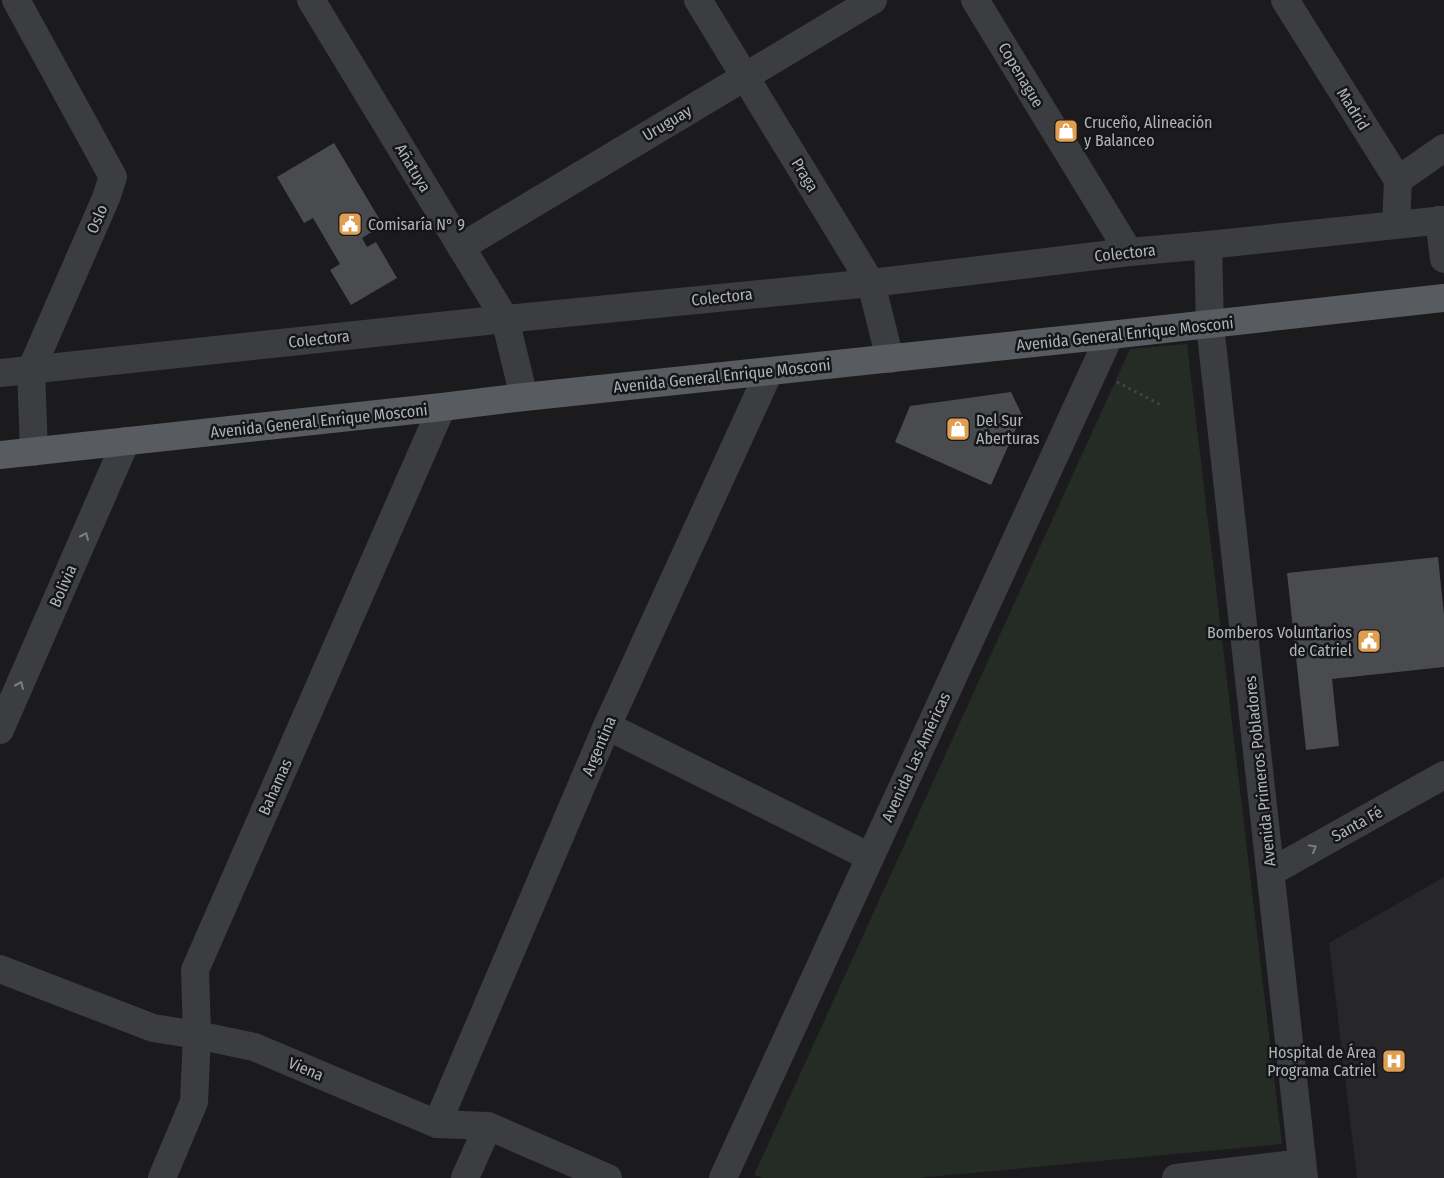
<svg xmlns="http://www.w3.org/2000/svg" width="1444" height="1178" viewBox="0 0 1444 1178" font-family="'Fira Sans Condensed',sans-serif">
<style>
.built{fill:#272729}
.green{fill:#252c25}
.building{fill:#4a4b4f}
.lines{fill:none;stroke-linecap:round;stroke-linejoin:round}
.path{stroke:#424448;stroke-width:3;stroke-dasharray:2.5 4;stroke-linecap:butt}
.minor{stroke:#3c3d41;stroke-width:28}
.major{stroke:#585b60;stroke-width:28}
.oneway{stroke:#7b7e84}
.labels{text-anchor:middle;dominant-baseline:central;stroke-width:5;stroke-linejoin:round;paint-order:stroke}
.street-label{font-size:16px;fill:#afb4bb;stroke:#161618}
.poi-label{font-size:16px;fill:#afb4bb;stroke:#161618;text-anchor:start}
</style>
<rect width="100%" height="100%" fill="#1b1b1d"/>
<path class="built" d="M1444,877V1178H1357L1329,943Z"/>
<path class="green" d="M1187,344L1282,1144L918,1178H764L754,1175L1130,349Z"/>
<g class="building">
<path d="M334,143L383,225L362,238L367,247L376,242L397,278L351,305L330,270L340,264L313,218L304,223L277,177Z"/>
<path d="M1011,392L1022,415L991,485L895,442L910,406Z"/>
<path d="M1438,557L1444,615V667L1332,679L1339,746L1306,750L1287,573Z"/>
</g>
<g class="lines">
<path class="path" d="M1117,382L1161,405"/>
<g class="minor">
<path d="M16,0L113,177L106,198L31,370L34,452"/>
<path d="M311,0L505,319L524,397"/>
<path d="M698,0L871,283L890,359"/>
<path d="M975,0L1129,252"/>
<path d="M1285,0L1398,180L1396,225"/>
<path d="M1398,180L1444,148"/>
<path d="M1439,220L1444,259"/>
<path d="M1208,245L1210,325L1304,1178"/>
<path d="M461,247L873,0"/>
<path d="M0,373L505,319L871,283L1129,252L1208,245L1444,220"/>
<path d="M607,726L870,857"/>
<path d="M0,730L126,441"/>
<path d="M1271,872L1444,775"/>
<path d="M0,969L153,1028L197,1035L254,1047L437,1124L488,1126L608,1178"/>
<path d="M437,1124L607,726L769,372"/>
<path d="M162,1178L194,1102L197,1035L195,970L442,407"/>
<path d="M465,1178L488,1126"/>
<path d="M723,1178L1110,335"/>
<path d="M1176,1178L1302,1163"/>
</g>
<path class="major" d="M0,455L442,407L524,397L1110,335L1444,298"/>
</g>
<defs><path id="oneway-chevron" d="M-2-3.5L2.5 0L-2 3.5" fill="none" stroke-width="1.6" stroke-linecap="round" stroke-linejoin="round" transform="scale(1.25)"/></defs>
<g class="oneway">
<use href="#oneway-chevron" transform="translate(85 536) rotate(-66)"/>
<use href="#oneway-chevron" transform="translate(20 685) rotate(-66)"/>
<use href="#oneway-chevron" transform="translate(1313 848) rotate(-29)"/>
</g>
<defs>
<g id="shop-square" transform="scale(1.25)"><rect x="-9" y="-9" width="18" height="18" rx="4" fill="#e09f50" stroke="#161618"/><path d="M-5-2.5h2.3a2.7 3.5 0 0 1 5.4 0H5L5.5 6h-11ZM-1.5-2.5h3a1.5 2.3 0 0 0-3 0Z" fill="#fff"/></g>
<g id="civic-square" transform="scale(1.25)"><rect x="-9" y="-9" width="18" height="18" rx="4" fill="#e09f50" stroke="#161618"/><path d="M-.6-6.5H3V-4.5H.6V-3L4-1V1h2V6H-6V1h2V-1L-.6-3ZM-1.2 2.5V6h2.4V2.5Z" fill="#fff"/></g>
<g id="hospital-square" transform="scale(1.25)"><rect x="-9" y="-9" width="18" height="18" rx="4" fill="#e09f50" stroke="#161618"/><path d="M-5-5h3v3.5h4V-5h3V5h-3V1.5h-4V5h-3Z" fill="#fff"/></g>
</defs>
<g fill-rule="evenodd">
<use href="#shop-square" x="1066" y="131"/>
<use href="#civic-square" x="350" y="224"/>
<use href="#shop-square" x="958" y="429"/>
<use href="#civic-square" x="1369" y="641"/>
<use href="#hospital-square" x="1394" y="1061"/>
</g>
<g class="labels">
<g class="street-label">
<text transform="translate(1021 75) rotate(59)">Copenague</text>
<text transform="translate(1353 109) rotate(58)">Madrid</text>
<text transform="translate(667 123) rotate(-31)">Uruguay</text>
<text transform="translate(413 168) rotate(59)">Añatuya</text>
<text transform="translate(805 175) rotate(59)">Praga</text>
<text transform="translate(97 219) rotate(-67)">Oslo</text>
<text transform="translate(1125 253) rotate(-6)">Colectora</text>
<text transform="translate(722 297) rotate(-6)">Colectora</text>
<text transform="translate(1125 334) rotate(-6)">Avenida General Enrique Mosconi</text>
<text transform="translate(319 339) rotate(-6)">Colectora</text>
<text transform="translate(722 376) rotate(-6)">Avenida General Enrique Mosconi</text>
<text transform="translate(319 421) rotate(-6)">Avenida General Enrique Mosconi</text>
<text transform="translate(63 586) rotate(-66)">Bolivia</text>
<text transform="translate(599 746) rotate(-67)">Argentina</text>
<text transform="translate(916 757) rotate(-65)">Avenida Las Américas</text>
<text transform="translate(1260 771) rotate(-96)">Avenida Primeros Pobladores</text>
<text transform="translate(275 787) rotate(-66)">Bahamas</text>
<text transform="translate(1357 824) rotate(-29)">Santa Fé</text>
<text transform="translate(306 1069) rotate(23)">Viena</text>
</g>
<g class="poi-label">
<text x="1084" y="122">Cruceño, Alineación<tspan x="1084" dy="18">y Balanceo</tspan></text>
<text x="368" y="224">Comisaría N° 9</text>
<text x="976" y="420">Del Sur<tspan x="976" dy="18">Aberturas</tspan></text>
<text x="1352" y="632" text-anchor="end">Bomberos Voluntarios<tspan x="1352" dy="18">de Catriel</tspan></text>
<text x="1376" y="1052" text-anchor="end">Hospital de Área<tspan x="1376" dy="18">Programa Catriel</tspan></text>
</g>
</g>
</svg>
